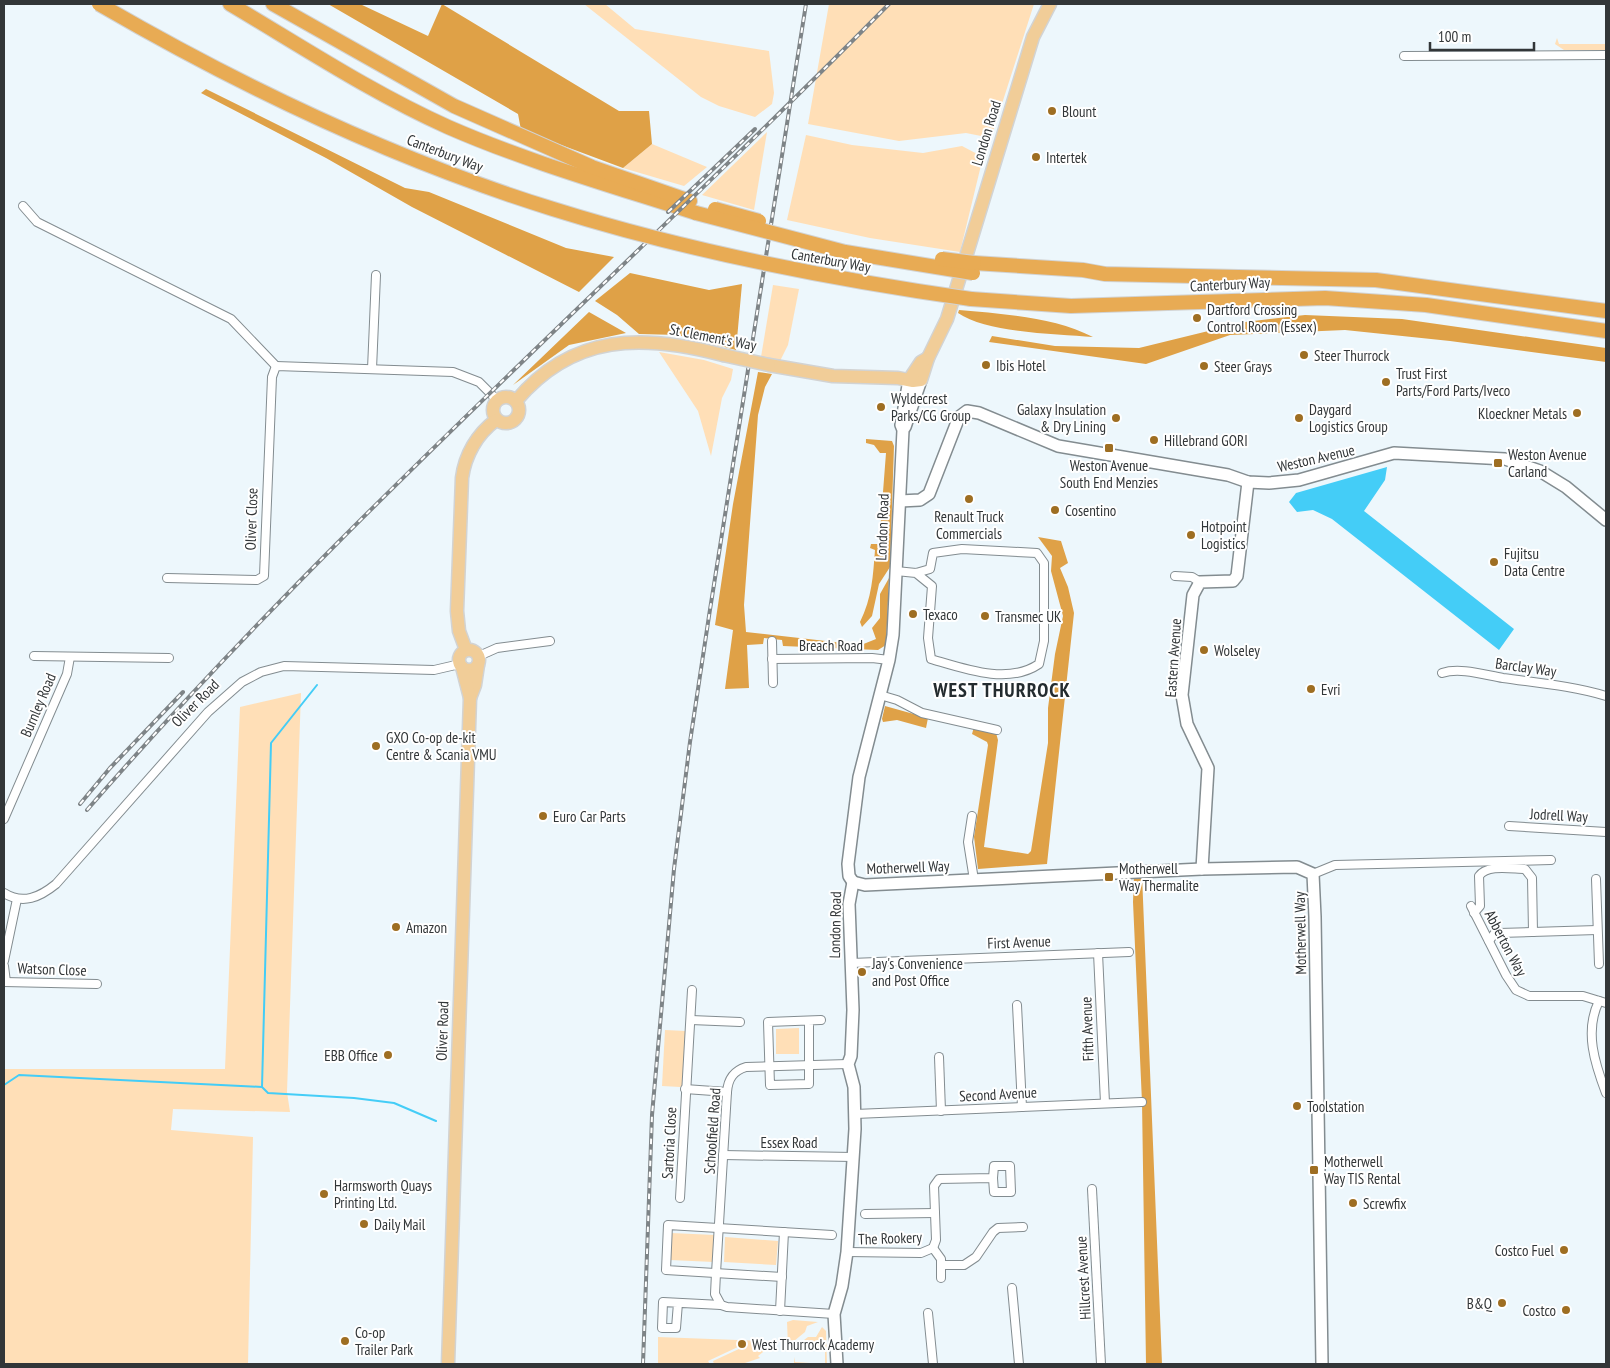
<svg xmlns="http://www.w3.org/2000/svg" width="1610" height="1368" viewBox="0 0 1610 1368" font-family="'PT Sans Narrow',sans-serif">
<style>
.green{fill:#ffdfb7}
.forest{fill:#dfa147}
.water{fill:#44cdf7}
.lines{fill:none;stroke-linecap:round;stroke-linejoin:round}
.stream{stroke:#44cdf7;stroke-width:2}
.street-casing{stroke:#838c90;stroke-width:10}
.secondary-casing{stroke:#838c90;stroke-width:14}
.primary-casing{stroke:#d2d3d3;stroke-width:15}
.highway-casing{stroke:#d2d3d3;stroke-width:16}
.street{stroke:#fff;stroke-width:8}
.secondary{stroke:#fff;stroke-width:11}
.primary{stroke:#f1cd98;stroke-width:12}
.highway{stroke:#e8ab54;stroke-width:14}
.rail-casing{stroke:#7e8487;stroke-width:4}
.rail{stroke:#fff;stroke-width:2;stroke-dasharray:5.5;stroke-linecap:butt}
.primary-bridge-casing{stroke:#d2d3d3;stroke-width:15;stroke-linecap:butt}
.highway-bridge-casing{stroke:#d2d3d3;stroke-width:16;stroke-linecap:butt}
.primary-bridge{stroke:#f1cd98;stroke-width:12}
.highway-bridge{stroke:#e8ab54;stroke-width:14}
.poi-dot{fill:#9e6e22;stroke:#fff;stroke-width:2}
.labels{text-anchor:middle;dominant-baseline:central;stroke-width:4;stroke-linejoin:round;paint-order:stroke}
.poi-label{font-size:15px;fill:#323638;stroke:#fff;text-anchor:start}
.street-label{font-size:15px;fill:#323638;stroke:#fff}
.district-label{font-size:20px;font-weight:bold;letter-spacing:1px;fill:#242c2f;stroke:#fff}
</style>
<rect width="100%" height="100%" fill="#edf7fc"/>
<g class="green">
<path d="M584,4H605L635,29L769,51L774,93L772,104L755,117L719,106L701,97Z"/>
<path d="M829,4H1034L991,138L966,133L899,141L808,124Z"/>
<path d="M1557,38L1559,44H1606V50H1564L1555,44Z"/>
<path d="M767,132L754,210L702,195Z"/>
<path d="M806,135L852,145L923,153L962,146L983,157L960,252L870,238L787,220Z"/>
<path d="M652,144L707,167L684,186L623,168Z"/>
<path d="M773,285L799,289L788,345L780,361L761,357Z"/>
<path d="M659,352L704,360L733,369L731,380L722,398L711,456L698,411Z"/>
<path d="M301,693L287,1092L290,1112L173,1109L171,1130L253,1137L248,1364H4V1069H225L240,707Z"/>
<path d="M799,1028V1054H776V1029Z"/>
<path d="M665,1030L686,1031L683,1085L680,1087L662,1086Z"/>
<path d="M671,1233L715,1235L714,1262L670,1260Z"/>
<path d="M725,1237L778,1241L776,1265L724,1262Z"/>
<path d="M793,1320L818,1322L807,1326L805,1332L788,1346L787,1322Z"/>
<path d="M822,1327L826,1331L827,1364L794,1363V1357L795,1362L825,1364V1347L797,1346L796,1351L792,1349L808,1337H816Z"/>
<path d="M658,1337L767,1341L768,1348L758,1356L760,1358L742,1364H714L713,1361L741,1348L740,1346L708,1361L710,1364H658Z"/>
</g>
<g class="forest">
<path d="M328,4H360L428,36L442,4L619,111H649L652,144L623,168L521,130L518,114Z"/>
<path d="M206,89L405,188L429,192L566,248L614,257L579,292L412,207L326,158L201,93Z"/>
<path d="M630,273L709,290L742,284L736,350L678,335L639,334L617,315L595,301Z"/>
<path d="M959,310C1003,314 1054,317 1093,337C1057,334 987,333 958,313Z"/>
<path d="M589,312L626,333L569,345L513,385Z"/>
<path d="M1305,315L1402,319L1606,348V362L1450,341L1345,330L1230,335L1146,364L989,342L992,336L1055,346L1139,348L1245,322Z"/>
<path d="M758,372L772,374L765,387L758,415L744,605L746,632L861,645L876,639L872,628L880,618V594L889,578L886,645L878,650L783,646L782,640L764,638L763,644L747,645L749,688L725,689L733,630L715,625L733,504Z"/>
<path d="M866,439L892,441L894,446L890,567L879,584L872,616L862,627L860,622C872,598 873,576 875,550L870,548L871,544H879L886,453H880L874,445L866,443Z"/>
<path d="M1038,537L1061,541L1068,563L1060,568L1068,587L1074,613L1047,864L978,869L974,837L988,745L987,742L972,734L974,727L996,733L998,740L984,847L1028,854L1031,851L1048,743V708L1055,654L1063,616L1051,571L1052,556Z"/>
<path d="M885,706L928,718L926,728L897,720L883,722L882,719Z"/>
<path d="M1142,875L1162,1364H1146L1142,1102L1133,902L1134,876Z"/>
</g>
<path class="water" d="M1387,467L1385,480L1364,511L1514,629L1499,650L1332,519L1313,510L1297,512L1289,502L1296,493Z"/>
<g class="lines">
<g class="stream">
<path d="M4,1085L19,1075L262,1087L268,1093L354,1098L394,1103L436,1121"/>
<path d="M262,1087L271,743L317,685"/>
</g>
<g class="street-casing">
<g id="street">
<path d="M1404,56L1606,55"/>
<path d="M23,206L37,222L231,319L276,366"/>
<path d="M372,369L376,275"/>
<path d="M896,571L916,573L930,569L933,553L962,549L1037,553L1044,563V641L1039,664C1008,685 965,669 931,659L928,638L932,586L916,573"/>
<path d="M1175,576L1192,577L1200,582"/>
<path d="M167,578L257,580L264,576L272,377L276,366L453,372L479,382L497,400"/>
<path d="M772,641L773,683"/>
<path d="M34,656L169,658"/>
<path d="M479,656L497,648L550,641"/>
<path d="M772,659L872,658L889,660"/>
<path d="M1442,673C1460,667 1485,675 1503,678C1538,683 1573,686 1606,696"/>
<path d="M880,695L897,700L922,713L997,730"/>
<path d="M972,816L968,842L974,880"/>
<path d="M4,819L67,674L70,657"/>
<path d="M1509,826L1606,832"/>
<path d="M1313,874L1335,865L1551,860"/>
<path d="M1596,879L1599,964"/>
<path d="M4,893C23,905 40,897 56,884L208,712L242,682L261,672L284,666L434,670L460,664"/>
<path d="M1471,906L1506,975L1516,990L1529,996H1583L1606,1003"/>
<path d="M1474,913L1480,906L1479,876C1487,864 1512,869 1525,869L1532,878L1533,932"/>
<path d="M1489,941L1494,934L1499,933L1597,930"/>
<path d="M1098,953L1105,1103"/>
<path d="M4,961L17,899"/>
<path d="M851,963L1129,952"/>
<path d="M4,966L6,982"/>
<path d="M4,982L97,984"/>
<path d="M1599,1001C1584,1031 1595,1064 1606,1093"/>
<path d="M1017,1005L1022,1107"/>
<path d="M691,1020L740,1022"/>
<path d="M809,1021V1084L770,1085L768,1022L821,1020"/>
<path d="M939,1057L941,1111"/>
<path d="M685,1089L727,1092"/>
<path d="M855,1114L1142,1102"/>
<path d="M723,1155L854,1157"/>
<path d="M1092,1189L1101,1364"/>
<path d="M680,1198L692,990"/>
<path d="M865,1214L935,1213"/>
<path d="M933,1248L936,1240L934,1186L939,1179L993,1178L994,1166H1010L1011,1192H994L993,1178"/>
<path d="M933,1248L941,1259V1278"/>
<path d="M847,1252L921,1253L933,1248"/>
<path d="M941,1265H964L976,1257L993,1232L998,1228L1023,1227"/>
<path d="M782,1277L666,1270L668,1225L832,1235"/>
<path d="M1012,1288L1019,1364"/>
<path d="M678,1303L676,1328H662L663,1302L721,1305"/>
<path d="M780,1311L784,1232"/>
<path d="M928,1313L933,1364"/>
<path d="M834,1314L727,1307L721,1305L715,1294L716,1273L727,1092C728,1079 733,1071 746,1067L848,1064"/>
</g>
</g>
<g class="secondary-casing">
<g id="secondary">
<path d="M905,427L921,380"/>
<path d="M900,501L920,500L929,494L959,417L967,411L979,413L1058,446L1228,475L1248,482L1269,483L1299,480L1394,453L1505,459L1540,471L1566,487L1606,520"/>
<path d="M1202,869L1208,768L1187,724L1182,695L1193,595L1200,582L1233,581L1237,576L1248,482"/>
<path d="M853,882L865,885L1202,869L1297,867L1313,874L1315,917L1322,1364"/>
<path d="M853,882L849,876L848,864L859,777L889,660L893,635L903,430L901,425L909,380"/>
<path d="M837,1364L834,1314L842,1286L847,1252L855,1129L854,1087L848,1064L851,1056L853,1010L849,904L853,882"/>
</g>
</g>
<g class="primary-casing">
<g id="primary">
<path d="M769,365L833,376L898,378L913,381L921,380L928,358L947,319L1033,37L1050,4"/>
<path d="M909,380L921,362L928,358"/>
<circle cx="506" cy="410" r="13"/>
<path d="M516,401C573,333 643,334 723,355"/>
<circle cx="469" cy="660" r="10"/>
<path d="M466,650L459,631L457,611L462,478C465,455 477,434 496,420"/>
<path d="M470,698L475,685L478,665"/>
<path d="M448,1364L470,698L462,667"/>
</g>
</g>
<g class="highway-casing">
<g id="highway">
<path d="M230,4C301,46 372,93 448,127C528,162 613,186 696,213"/>
<path d="M273,4L454,106L592,167L690,201"/>
<path d="M974,263L1083,270L1105,274L1376,280L1606,311"/>
<path d="M971,299L1071,306L1325,298L1426,305L1606,331"/>
</g>
</g>
<use href="#street" class="street"/>
<use href="#secondary" class="secondary"/>
<use href="#primary" class="primary"/>
<use href="#highway" class="highway"/>
<g class="rail-casing">
<g id="rail">
<path d="M668,212L755,129"/>
<path d="M80,804L110,768L183,692"/>
<path d="M87,810C336,524 623,274 889,4"/>
<path d="M643,1364L652,1115L674,869L690,742L709,616L806,4"/>
</g>
</g>
<use href="#rail" class="rail"/>
<g class="primary-bridge-casing">
<path id="primary-bridge" d="M723,355L769,365"/>
</g>
<g class="highway-bridge-casing">
<g id="highway-bridge">
<path d="M99,4C242,87 395,160 553,209C690,252 830,279 971,299"/>
<path d="M715,209L759,221"/>
<path d="M696,213L845,252L973,273"/>
<path d="M942,259L974,263"/>
</g>
</g>
<use href="#primary-bridge" class="primary-bridge"/>
<use href="#highway-bridge" class="highway-bridge"/>
</g>
<g class="poi-dot">
<circle cx="1052" cy="111" r="5"/>
<circle cx="1036" cy="157" r="5"/>
<circle cx="1197" cy="318" r="5"/>
<circle cx="1304" cy="355" r="5"/>
<circle cx="986" cy="365" r="5"/>
<circle cx="1204" cy="366" r="5"/>
<circle cx="1386" cy="382" r="5"/>
<circle cx="881" cy="407" r="5"/>
<circle cx="1577" cy="413" r="5"/>
<circle cx="1116" cy="418" r="5"/>
<circle cx="1299" cy="418" r="5"/>
<circle cx="1154" cy="440" r="5"/>
<rect x="1104" y="443" width="10" height="10" rx="2.5"/>
<rect x="1493" y="458" width="10" height="10" rx="2.5"/>
<circle cx="969" cy="499" r="5"/>
<circle cx="1055" cy="510" r="5"/>
<circle cx="1191" cy="535" r="5"/>
<circle cx="1494" cy="562" r="5"/>
<circle cx="913" cy="614" r="5"/>
<circle cx="985" cy="616" r="5"/>
<circle cx="1204" cy="650" r="5"/>
<circle cx="1311" cy="689" r="5"/>
<circle cx="376" cy="746" r="5"/>
<circle cx="543" cy="816" r="5"/>
<rect x="1104" y="872" width="10" height="10" rx="2.5"/>
<circle cx="396" cy="927" r="5"/>
<circle cx="862" cy="972" r="5"/>
<circle cx="388" cy="1055" r="5"/>
<circle cx="1297" cy="1106" r="5"/>
<rect x="1309" y="1165" width="10" height="10" rx="2.5"/>
<circle cx="324" cy="1194" r="5"/>
<circle cx="1353" cy="1203" r="5"/>
<circle cx="364" cy="1224" r="5"/>
<circle cx="1564" cy="1250" r="5"/>
<circle cx="1502" cy="1303" r="5"/>
<circle cx="1566" cy="1310" r="5"/>
<circle cx="345" cy="1341" r="5"/>
<circle cx="742" cy="1344" r="5"/>
</g>
<g class="labels">
<g class="poi-label">
<text x="1062" y="111">Blount</text>
<text x="1046" y="157">Intertek</text>
<text x="1207" y="309">Dartford Crossing<tspan x="1207" dy="17">Control Room (Essex)</tspan></text>
<text x="1314" y="355">Steer Thurrock</text>
<text x="996" y="365">Ibis Hotel</text>
<text x="1214" y="366">Steer Grays</text>
<text x="1396" y="373">Trust First<tspan x="1396" dy="17">Parts/Ford Parts/Iveco</tspan></text>
<text x="891" y="398">Wyldecrest<tspan x="891" dy="17">Parks/CG Group</tspan></text>
<text x="1106" y="409" text-anchor="end">Galaxy Insulation<tspan x="1106" dy="17">&amp; Dry Lining</tspan></text>
<text x="1309" y="409">Daygard<tspan x="1309" dy="17">Logistics Group</tspan></text>
<text x="1567" y="413" text-anchor="end">Kloeckner Metals</text>
<text x="1164" y="440">Hillebrand GORI</text>
<text x="1508" y="454">Weston Avenue<tspan x="1508" dy="17">Carland</tspan></text>
<text x="1109" y="465" text-anchor="middle">Weston Avenue<tspan x="1109" dy="17">South End Menzies</tspan></text>
<text x="1065" y="510">Cosentino</text>
<text x="969" y="516" text-anchor="middle">Renault Truck<tspan x="969" dy="17">Commercials</tspan></text>
<text x="1201" y="526">Hotpoint<tspan x="1201" dy="17">Logistics</tspan></text>
<text x="1504" y="553">Fujitsu<tspan x="1504" dy="17">Data Centre</tspan></text>
<text x="923" y="614">Texaco</text>
<text x="995" y="616">Transmec UK</text>
<text x="1214" y="650">Wolseley</text>
<text x="1321" y="689">Evri</text>
<text x="386" y="737">GXO Co-op de-kit<tspan x="386" dy="17">Centre &amp; Scania VMU</tspan></text>
<text x="553" y="816">Euro Car Parts</text>
<text x="1119" y="868">Motherwell<tspan x="1119" dy="17">Way Thermalite</tspan></text>
<text x="406" y="927">Amazon</text>
<text x="872" y="963">Jay's Convenience<tspan x="872" dy="17">and Post Office</tspan></text>
<text x="378" y="1055" text-anchor="end">EBB Office</text>
<text x="1307" y="1106">Toolstation</text>
<text x="1324" y="1161">Motherwell<tspan x="1324" dy="17">Way TIS Rental</tspan></text>
<text x="334" y="1185">Harmsworth Quays<tspan x="334" dy="17">Printing Ltd.</tspan></text>
<text x="1363" y="1203">Screwfix</text>
<text x="374" y="1224">Daily Mail</text>
<text x="1554" y="1250" text-anchor="end">Costco Fuel</text>
<text x="1492" y="1303" text-anchor="end">B&amp;Q</text>
<text x="1556" y="1310" text-anchor="end">Costco</text>
<text x="355" y="1332">Co-op<tspan x="355" dy="17">Trailer Park</tspan></text>
<text x="752" y="1344">West Thurrock Academy</text>
</g>
<g class="street-label">
<text transform="translate(986 133) rotate(-73)">London Road</text>
<text transform="translate(445 153) rotate(21)">Canterbury Way</text>
<text transform="translate(831 260) rotate(10)">Canterbury Way</text>
<text transform="translate(1230 284) rotate(-3)">Canterbury Way</text>
<text transform="translate(713 337) rotate(11)">St Clement's Way</text>
<text transform="translate(1316 458) rotate(-13)">Weston Avenue</text>
<text transform="translate(251 519) rotate(-88)">Oliver Close</text>
<text transform="translate(882 527) rotate(-88)">London Road</text>
<text x="831" y="645">Breach Road</text>
<text transform="translate(1173 658) rotate(-86)">Eastern Avenue</text>
<text transform="translate(1526 667) rotate(8)">Barclay Way</text>
<text transform="translate(195 703) rotate(-45)">Oliver Road</text>
<text transform="translate(38 705) rotate(-67)">Burnley Road</text>
<text transform="translate(1559 815) rotate(3)">Jodrell Way</text>
<text transform="translate(908 867) rotate(-2)">Motherwell Way</text>
<text transform="translate(835 925) rotate(-89)">London Road</text>
<text transform="translate(1300 933) rotate(-91)">Motherwell Way</text>
<text transform="translate(1019 942) rotate(-2)">First Avenue</text>
<text transform="translate(1506 943) rotate(62)">Abberton Way</text>
<text transform="translate(52 969) rotate(2)">Watson Close</text>
<text transform="translate(1087 1029) rotate(-92)">Fifth Avenue</text>
<text transform="translate(442 1031) rotate(-88)">Oliver Road</text>
<text transform="translate(998 1094) rotate(-3)">Second Avenue</text>
<text transform="translate(712 1131) rotate(-86)">Schoolfield Road</text>
<text x="789" y="1142">Essex Road</text>
<text transform="translate(669 1143) rotate(-87)">Sartoria Close</text>
<text transform="translate(890 1238) rotate(-2)">The Rookery</text>
<text transform="translate(1083 1278) rotate(-93)">Hillcrest Avenue</text>
</g>
<g class="district-label">
<text x="1002" y="690">WEST THURROCK</text>
</g>
</g>
<rect width="1610" height="1368" fill="none" stroke="#323638" stroke-width="10"/>
<path d="M1430 42v8h104v-8" fill="none" stroke="#323638" stroke-width="2.5"/>
<text x="1438" y="42" font-size="15" fill="#323638" stroke="#ffffff" stroke-width="4" paint-order="stroke">100 m</text>
</svg>
